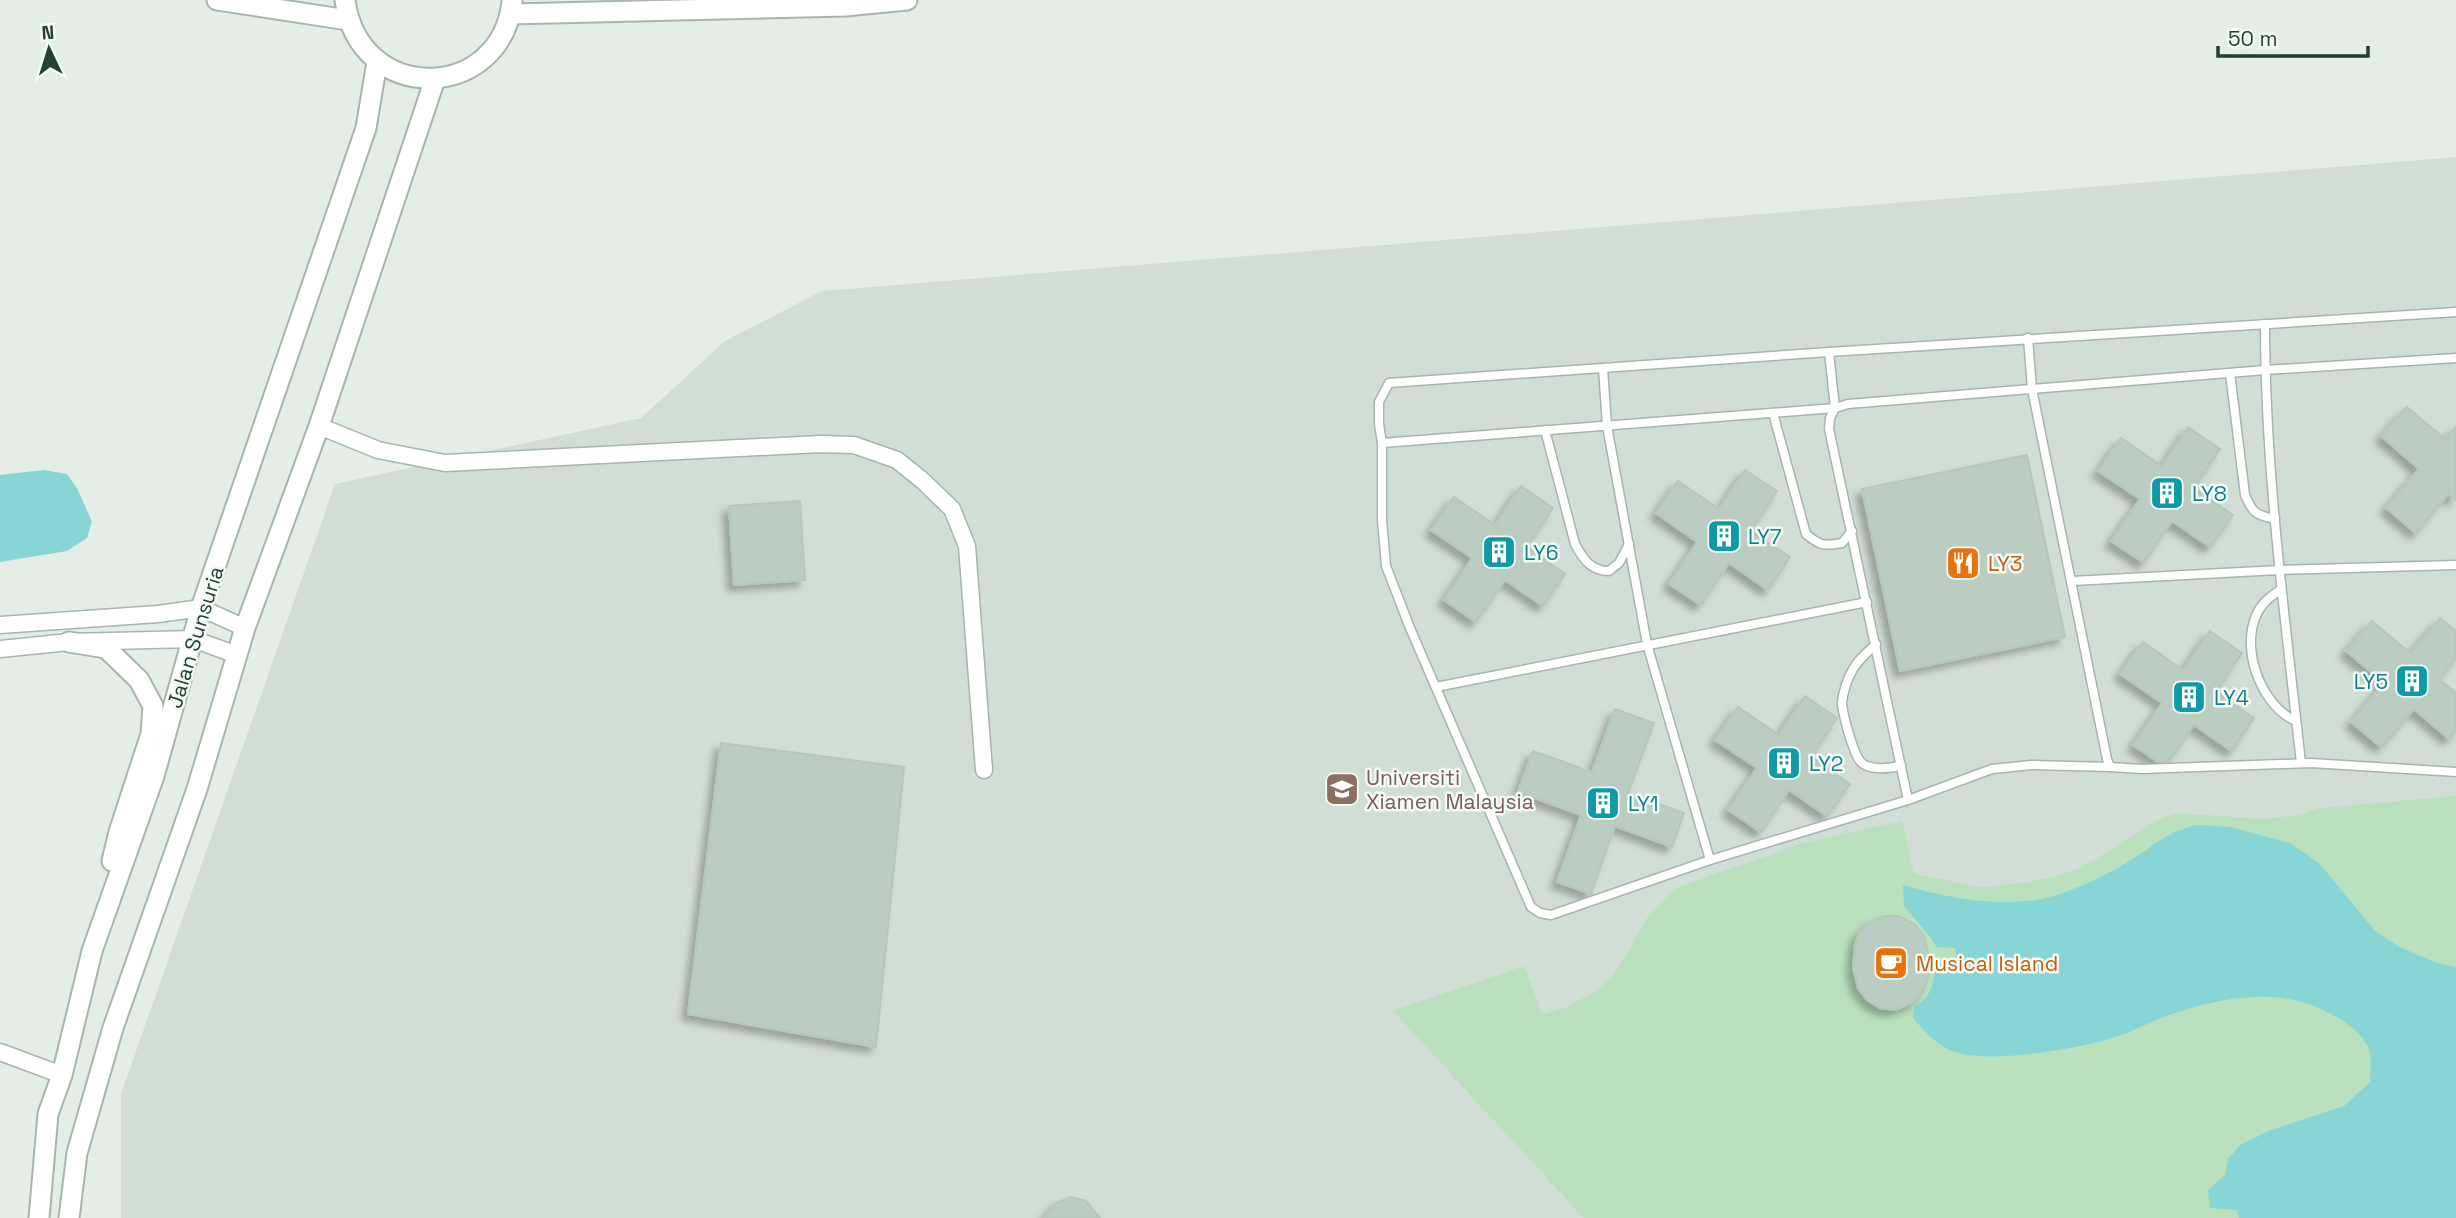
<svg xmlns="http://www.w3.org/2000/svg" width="2456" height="1218" viewBox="0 0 2456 1218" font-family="'Space Grotesk',sans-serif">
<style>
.built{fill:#d1ded6}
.green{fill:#bae0be}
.water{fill:#87d6d5}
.building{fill:#bbccc2;stroke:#b5c8bd;stroke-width:2;filter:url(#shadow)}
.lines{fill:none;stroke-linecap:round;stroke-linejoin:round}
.service-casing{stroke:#a5b7ad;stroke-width:11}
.minor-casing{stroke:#a5b7ad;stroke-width:19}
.tertiary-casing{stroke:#a5b7ad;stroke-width:23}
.service{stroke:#fff;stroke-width:8}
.minor{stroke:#fff;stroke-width:16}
.tertiary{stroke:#fff;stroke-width:19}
.labels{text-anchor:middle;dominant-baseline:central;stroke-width:5;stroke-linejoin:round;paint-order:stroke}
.culture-label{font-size:21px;fill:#0d838f;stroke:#f4faf6;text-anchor:start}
.food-label{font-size:21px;fill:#c56008;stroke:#f4faf6;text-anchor:start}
.street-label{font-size:21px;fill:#214133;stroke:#f4faf6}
.education-label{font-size:21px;fill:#785e54;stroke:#f4faf6;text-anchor:start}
</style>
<defs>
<filter id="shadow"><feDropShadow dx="-6" dy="6" stdDeviation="3.5" flood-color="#0004"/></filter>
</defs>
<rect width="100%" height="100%" fill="#e3eee7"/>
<path class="built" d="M2456,157V1218H121V1094L335,484L641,418L725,341L822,291Z"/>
<path class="green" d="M2456,796V1218H1584L1393,1011L1524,966L1542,1015L1569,1006L1597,990L1612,976L1625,958L1646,919L1676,888L1803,843L1902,821L1914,874L1982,887L2023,883L2057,876L2081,868L2158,820L2178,813L2264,819L2298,815L2319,808Z"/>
<g class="water">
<path d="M44,470L67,474L78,490L92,522L87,538L67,551L0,562V475Z"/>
<path d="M2196,825L2230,827L2290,843L2319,863L2376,932L2400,947L2437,963L2456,967V1218H2239L2237,1210L2210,1208L2208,1190L2225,1175L2228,1159L2240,1145L2271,1130L2344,1106L2370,1082C2370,1073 2372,1058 2369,1050C2363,1033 2346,1022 2331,1014C2279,985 2220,997 2166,1016C2148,1023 2130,1033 2112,1038C2077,1049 1992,1063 1959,1053C1939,1048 1926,1033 1913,1018L1914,1007C1932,998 1933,983 1936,965L1957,961L1955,948L1936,947L1931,938L1904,906L1903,885C1946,898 1997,907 2042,899C2064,895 2102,877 2121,866C2151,849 2161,834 2196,825Z"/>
</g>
<g class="building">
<path d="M2407,407L2445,439L2456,426V501L2448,494L2416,533L2386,508L2419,469L2381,436Z"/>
<path d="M2188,427L2220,449L2194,488L2233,515L2210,547L2172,521L2144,563L2111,541L2140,499L2098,471L2121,438L2162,466Z"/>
<path d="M2027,455L2065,637L1900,671L1862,489Z"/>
<path d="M1745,470L1777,491L1751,531L1790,557L1768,590L1729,563L1701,605L1669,584L1697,542L1656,513L1678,481L1719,509Z"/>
<path d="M1521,486L1553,508L1527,547L1565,574L1543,606L1505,580L1476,622L1444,600L1472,558L1431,530L1454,497L1495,525Z"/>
<path d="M800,501L805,580L734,585L729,506Z"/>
<path d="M2440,618L2456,631V659L2439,679L2456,693V731L2449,739L2414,709L2381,747L2351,722L2384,683L2346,651L2372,621L2410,653Z"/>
<path d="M2210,631L2242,653L2216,692L2254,718L2232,751L2194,725L2169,761L2158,762L2133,745L2162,703L2120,674L2143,642L2183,670Z"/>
<path d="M1805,696L1837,718L1811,757L1850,784L1827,816L1789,790L1761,832L1728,810L1757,768L1715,740L1738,707L1779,735Z"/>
<path d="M1615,709L1654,723L1628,793L1684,813L1672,847L1615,826L1591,894L1557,882L1581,815L1518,792L1533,751L1592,772Z"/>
<path d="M721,743L904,767L876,1047L688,1014Z"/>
<path d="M1884,916H1899L1916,925L1924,936L1929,958V973L1923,992L1913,1003L1895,1010L1880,1008L1867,1000L1858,988L1853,968L1855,944L1859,933L1870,922Z"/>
<path d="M1071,1197L1086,1201L1100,1218H1045L1056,1203Z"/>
</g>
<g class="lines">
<g class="service-casing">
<g id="service">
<path d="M2265,324C2265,471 2285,617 2301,763"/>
<path d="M2028,338L2032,389L2107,759L2110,767L2142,769L2311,763L2456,772"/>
<path d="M1603,368L1607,426L1647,644L1710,860"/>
<path d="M2230,373L2245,495C2253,514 2256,515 2275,519"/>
<path d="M1773,413L1806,534C1820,546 1824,546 1842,543L1852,531"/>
<path d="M1545,430L1575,544C1583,559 1591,571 1609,571L1619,563L1629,544"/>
<path d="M1382,443L1835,408L1829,352"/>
<path d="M2072,581L2279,570L2456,565"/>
<path d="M2281,589C2276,593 2268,598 2264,603C2235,636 2258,705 2296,721"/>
<path d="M1876,644C1867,653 1856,661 1851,673C1847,680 1842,696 1842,704C1843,715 1853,752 1860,761C1868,771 1890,769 1901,765"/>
<path d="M1436,687L1867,602"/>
<path d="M2110,767L2031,765L1992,769L1908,800L1710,860L1551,915L1540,913L1531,907L1410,628L1386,566L1382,520V443L1379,424V402L1389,383L1829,352L2456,312"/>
<path d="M1908,800L1829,429L1830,418L1835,408L1848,404L2265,370L2456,358"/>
</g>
</g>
<g class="minor-casing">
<g id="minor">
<path d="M319,426L378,450L445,463L820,444L854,445L897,460L923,481L952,509L967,546L984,770"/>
<path d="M0,625L158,614L201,608L245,628"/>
<path d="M0,649L69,642L193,639L237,655"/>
<path d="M0,1052L62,1075"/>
</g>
</g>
<g class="tertiary-casing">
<g id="tertiary">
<path d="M217,0L348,20"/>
<path d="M345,0C359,106 502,102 512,1"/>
<path d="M511,14L845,6L907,0"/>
<path d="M69,642L106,648L139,680L153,706L151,734L119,832L112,861"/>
<path d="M39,1218L48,1114L62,1075L92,951L154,776L201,608L366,128L377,62"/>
<path d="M69,1218L77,1153L113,1028L197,789L245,628L319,426L435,79"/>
</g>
</g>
<use href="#service" class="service"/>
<use href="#minor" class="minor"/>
<use href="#tertiary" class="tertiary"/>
</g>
<defs>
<g id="building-square" transform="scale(1.75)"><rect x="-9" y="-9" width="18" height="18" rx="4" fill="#0f9aa8" stroke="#f4faf6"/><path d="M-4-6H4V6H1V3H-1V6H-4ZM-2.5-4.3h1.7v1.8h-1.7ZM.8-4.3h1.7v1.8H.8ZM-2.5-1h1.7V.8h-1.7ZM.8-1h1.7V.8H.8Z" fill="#fff"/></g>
<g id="restaurant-square" transform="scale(1.75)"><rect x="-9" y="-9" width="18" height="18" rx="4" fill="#e8710a" stroke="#f4faf6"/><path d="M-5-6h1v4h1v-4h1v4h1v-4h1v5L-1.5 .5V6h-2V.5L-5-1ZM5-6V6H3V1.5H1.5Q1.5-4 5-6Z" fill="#fff"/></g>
<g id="university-square" transform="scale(1.75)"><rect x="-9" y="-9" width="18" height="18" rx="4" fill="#8d6e63" stroke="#f4faf6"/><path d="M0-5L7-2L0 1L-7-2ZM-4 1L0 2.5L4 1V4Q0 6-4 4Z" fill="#fff"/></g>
<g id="cafe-square" transform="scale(1.75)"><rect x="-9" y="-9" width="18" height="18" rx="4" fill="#e8710a" stroke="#f4faf6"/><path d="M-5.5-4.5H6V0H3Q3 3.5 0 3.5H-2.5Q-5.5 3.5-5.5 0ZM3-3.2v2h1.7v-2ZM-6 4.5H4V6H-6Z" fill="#fff"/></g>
</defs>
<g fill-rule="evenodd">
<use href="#building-square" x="2167" y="493"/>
<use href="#building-square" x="1724" y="536"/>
<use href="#building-square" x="1499" y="552"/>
<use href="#restaurant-square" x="1963" y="563"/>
<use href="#building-square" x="2412" y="681"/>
<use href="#building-square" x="2189" y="697"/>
<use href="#building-square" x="1784" y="763"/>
<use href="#university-square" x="1342" y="789"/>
<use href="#building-square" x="1603" y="803"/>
<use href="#cafe-square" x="1891" y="963"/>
</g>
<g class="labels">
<g class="culture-label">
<text x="2192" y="493">LY8</text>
<text x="1748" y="536">LY7</text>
<text x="1524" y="552">LY6</text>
<text x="2388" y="681" text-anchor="end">LY5</text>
<text x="2214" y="697">LY4</text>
<text x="1809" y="763">LY2</text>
<text x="1628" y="803">LY1</text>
</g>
<g class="food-label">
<text x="1988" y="563">LY3</text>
<text x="1916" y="963">Musical Island</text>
</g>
<g class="street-label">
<text transform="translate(195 637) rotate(-73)">Jalan Sunsuria</text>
</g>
<g class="education-label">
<text x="1366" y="777">Universiti<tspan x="1366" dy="24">Xiamen Malaysia</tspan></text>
</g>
</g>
<g transform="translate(49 49) rotate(356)" stroke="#f4faf6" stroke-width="5" paint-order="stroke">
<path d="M0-5L12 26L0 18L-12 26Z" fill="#214133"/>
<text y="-10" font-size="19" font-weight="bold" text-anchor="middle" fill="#214133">N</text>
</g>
<path d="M2218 46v10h150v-10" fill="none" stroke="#214133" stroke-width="3.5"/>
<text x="2228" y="46" font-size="21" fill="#214133" stroke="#f4faf6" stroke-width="5" paint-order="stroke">50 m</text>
</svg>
